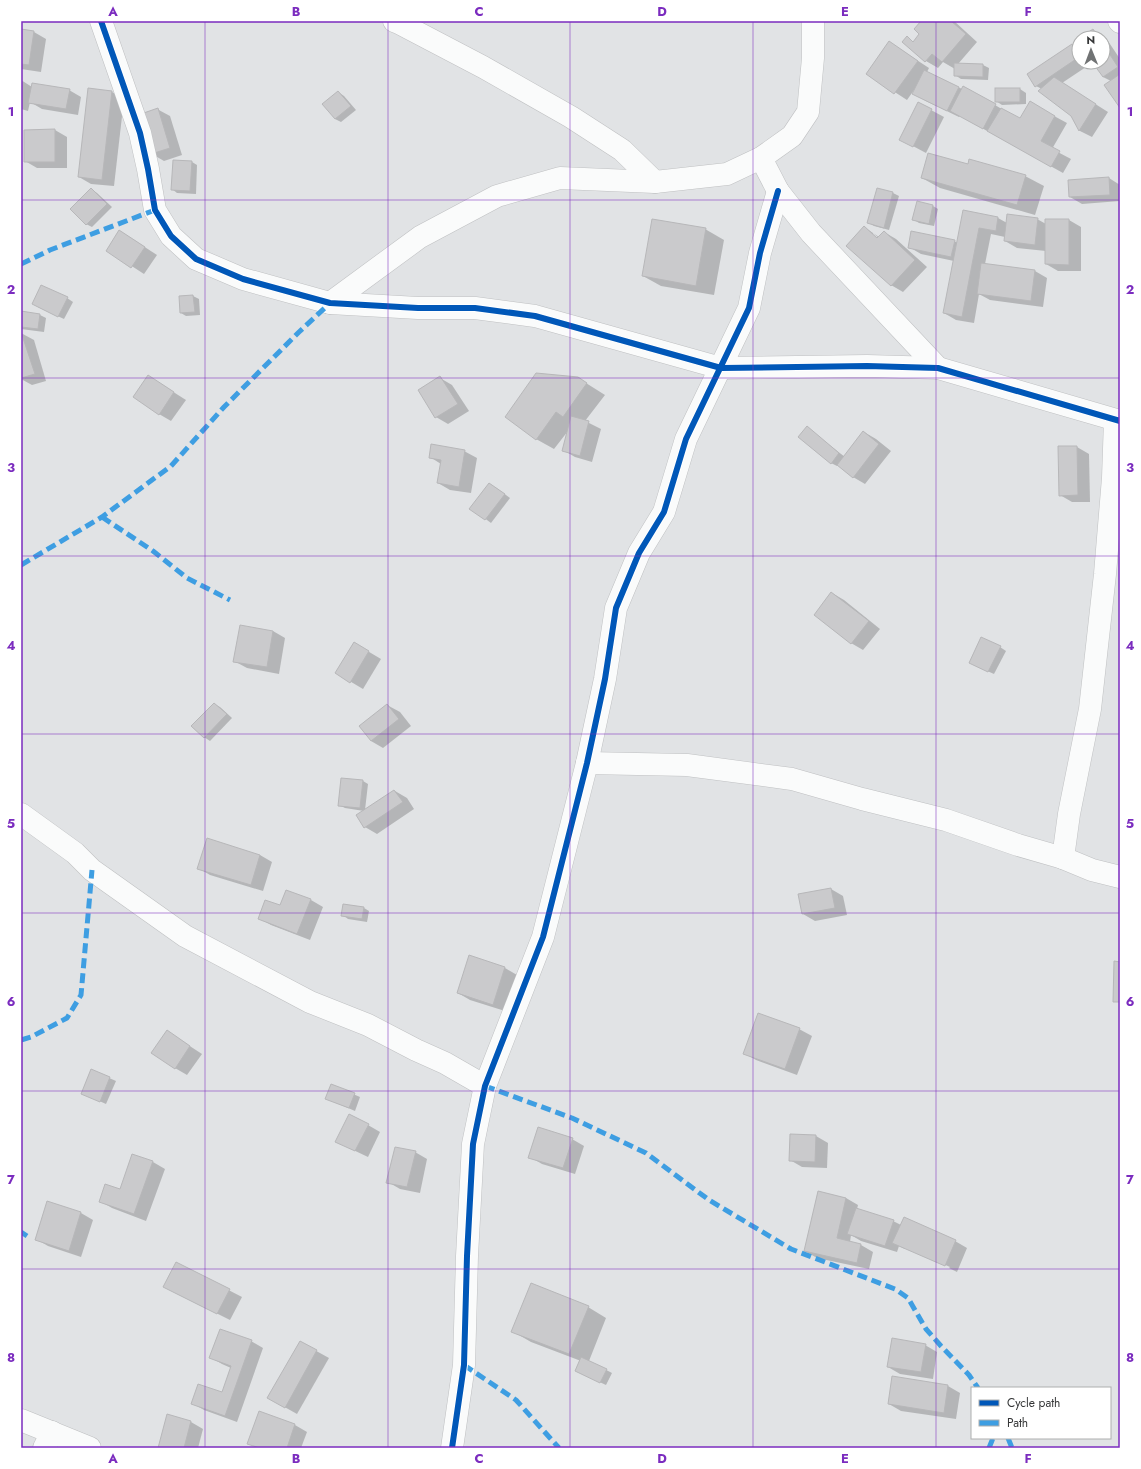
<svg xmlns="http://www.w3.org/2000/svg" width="1141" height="1469" viewBox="0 0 1141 1469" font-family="Jost,sans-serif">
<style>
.shadow{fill:#0003;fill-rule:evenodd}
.building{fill:#cacacc;stroke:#b7b7b9}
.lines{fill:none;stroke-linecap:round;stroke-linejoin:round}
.minor-casing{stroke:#bfc0c2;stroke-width:23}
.minor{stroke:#fafbfb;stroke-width:22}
.quiet{stroke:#3e9ee2;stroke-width:5;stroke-dasharray:10 5;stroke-linecap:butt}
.cycleway-casing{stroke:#fff;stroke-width:8}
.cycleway{stroke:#0057b8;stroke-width:6}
.grid{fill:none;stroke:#7b2cbf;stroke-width:1;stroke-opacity:0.55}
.neatline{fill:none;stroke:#7b2cbf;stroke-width:1.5}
.grid-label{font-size:13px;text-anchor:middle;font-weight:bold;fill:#7b2cbf}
</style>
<rect width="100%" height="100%" fill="#e1e3e5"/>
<g class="shadow">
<path d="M922,21H954L977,42L958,64L983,65L989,68L988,80L961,79L955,75V69L943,62L938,68L926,61L907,38L914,42L921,34Z"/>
<path d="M21,30L34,32L46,39L41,72L21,69Z"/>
<path d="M1093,31L1106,38L1120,59V106L1111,81L1103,77L1094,62H1103V38H1082Z"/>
<path d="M889,42L929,68L927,72L995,105L1020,120L1030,103L1067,123L1052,149L1071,159L1063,173L960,116L959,117L926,101L914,94V90L907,100L867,74Z"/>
<path d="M1072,45L1079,49V62H1091L1092,63L1062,83L1108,112L1092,137L1080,131L1071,115L1042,89L1036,86Z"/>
<path d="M21,80L32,87L69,90L81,97L78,115L42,109L30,102L28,111L21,109Z"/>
<path d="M89,89L112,92L124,99L114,186L91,184L79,177Z"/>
<path d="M1020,89L1026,93V104L1002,105L996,101Z"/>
<path d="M338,92L344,96L356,110L341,122L335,119Z"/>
<path d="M918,103L944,117L926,153L911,145Z"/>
<path d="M157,109L170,116L182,155L164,161L152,154Z"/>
<path d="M55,130L67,137V168H37L25,161V131Z"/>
<path d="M192,162L197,165L196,194L177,193L172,189Z"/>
<path d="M1025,176L1044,186L1035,215L940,188L922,178Z"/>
<path d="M1109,178L1120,185V201L1082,204L1070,197Z"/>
<path d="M91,189L97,193L112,207L92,227L86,224Z"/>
<path d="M878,189L893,193L899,196L889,230L874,226L868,222Z"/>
<path d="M933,206L938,209L934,226L919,223L913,219Z"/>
<path d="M964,211L998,218L1007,223L1037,219L1046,224L1069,220L1081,227V271H1058L1046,264V251L1017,248L1005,241V237L991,234L985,264L1035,271L1047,278L1043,307L990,300L979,294L974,323L956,320L944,313L954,261L921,254L909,247L954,241L958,243Z"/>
<path d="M864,227L879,237L884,232L896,239L927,267L903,292L891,285ZM873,233L882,241L873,236Z"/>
<path d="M705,229L724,240L714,295L661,286L643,276Z"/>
<path d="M120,231L157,255L144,274L107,250Z"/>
<path d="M193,296L199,299L200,315L186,316L181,313L180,297Z"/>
<path d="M67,298L73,302L64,319L38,307Z"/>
<path d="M21,312L40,315L46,318L44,332L21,329Z"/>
<path d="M21,333L34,340L46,381L32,385L21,379Z"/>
<path d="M148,376L186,400L171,421L159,414Z"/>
<path d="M440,378L452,385L469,411L448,424L436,417Z"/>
<path d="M578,378L605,395L585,421L601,429L592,462L575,457L563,450L568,431L554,449L536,439Z"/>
<path d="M807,428L845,457L864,432L876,439L891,451L865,484L853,477L838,465L837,466L831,463Z"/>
<path d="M1077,447L1089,454L1090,502H1072L1060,495Z"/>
<path d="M464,451L477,458L471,493L450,490L438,483L441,464L430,457Z"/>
<path d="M495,487L510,498L491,523L471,508Z"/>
<path d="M832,593L844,600L880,629L863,650L851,643Z"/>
<path d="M273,631L285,638L279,674L247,668L234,661Z"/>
<path d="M354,643L381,659L363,689L336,673Z"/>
<path d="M1000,647L1006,651L994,674L976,666Z"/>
<path d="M214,704L220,707L232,718L210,741L204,737Z"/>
<path d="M387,705L400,712L411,726L383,748L371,741Z"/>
<path d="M363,781L368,784L365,810L395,791L407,798L414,809L377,834L365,827L364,811L345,808L339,805Z"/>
<path d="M260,855L272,862L263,891L210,875L198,868Z"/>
<path d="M831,889L843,896L847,915L815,921L803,914Z"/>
<path d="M286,891L311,900L323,907L310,940L271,925L259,918L280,907Z"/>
<path d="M364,908L369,911L367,922L348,919L343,915Z"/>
<path d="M470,957L505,968L517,975L505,1011L470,1000L458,993Z"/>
<path d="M799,1029L812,1036L797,1075L756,1060L744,1053Z"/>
<path d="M179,1039L202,1054L187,1075L175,1068Z"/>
<path d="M91,1070L116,1081L106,1104L88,1096Z"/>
<path d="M332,1085L360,1097L355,1111L327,1099Z"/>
<path d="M368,1125L380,1132L368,1157L349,1148Z"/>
<path d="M816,1136L828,1143L827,1168L802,1167L790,1160Z"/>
<path d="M572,1139L584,1146L575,1174L542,1164L530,1157Z"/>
<path d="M415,1152L427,1159L420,1193L400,1189L388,1182Z"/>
<path d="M133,1155L153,1162L165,1169L146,1221L112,1208L100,1201L120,1191Z"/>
<path d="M818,1192L846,1198L858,1205L857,1209L893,1221L901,1225L955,1241L967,1248L957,1272L949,1268L950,1267L905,1247V1249L899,1246L897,1252L861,1241L851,1235L850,1242L861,1245L873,1252L869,1269L817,1258L805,1251Z"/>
<path d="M48,1203L81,1213L93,1220L81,1257L48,1246L36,1239Z"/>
<path d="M176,1263L242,1297L230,1320L176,1293Z"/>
<path d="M588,1307L606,1318L589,1361L612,1373L606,1385L582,1374L581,1361L531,1342L512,1331Z"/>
<path d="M251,1341L263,1348L237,1422L204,1410L192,1403L222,1394L231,1368L222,1364L210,1357Z"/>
<path d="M300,1342L329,1358L297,1414L281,1405Z"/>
<path d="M925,1345L937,1352L933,1379L900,1374L888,1367Z"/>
<path d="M893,1377L948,1386L960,1393L956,1419L901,1411L889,1404Z"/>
<path d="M168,1415L191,1422L203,1429L198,1448H159Z"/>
<path d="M295,1425L307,1432L301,1448H257L249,1443Z"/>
</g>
<g class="building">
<path d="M921,21H951L966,34L942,62L932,54L925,62L902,42L907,36L913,42L919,34L914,29Z"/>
<path d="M21,29L34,31L29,65L21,64Z"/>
<path d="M1093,29L1099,38H1080Z"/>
<path d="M889,41L918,61L894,94L866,74Z"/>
<path d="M1072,44L1079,54V57L1035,87L1027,74Z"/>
<path d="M1103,44L1118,67L1103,77L1092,62H1103Z"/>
<path d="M954,63L983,64V77L954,76Z"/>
<path d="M924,70L959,87L947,111L912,94Z"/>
<path d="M1120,74V108L1104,85Z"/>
<path d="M1054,77L1096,104L1079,131L1071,116L1038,91Z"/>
<path d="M32,83L70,89L66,109L28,103Z"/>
<path d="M963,86L996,104L983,129L950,111Z"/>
<path d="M88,88L112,91L102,180L78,177Z"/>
<rect x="995" y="88" width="25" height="14"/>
<path d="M338,91L351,106L335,119L322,104Z"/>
<path d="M1030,101L1055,116L1041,141L1060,151L1051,167L987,131L1001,108L1020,118Z"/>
<path d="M918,102L932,109L913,147L899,140Z"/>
<path d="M158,108L170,148L151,154L138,115Z"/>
<path d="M55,129V162H24V130Z"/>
<path d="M928,153L968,164L969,159L1026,175L1017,205L921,178Z"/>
<path d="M173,160L192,161L190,191L171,190Z"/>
<path d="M1109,177L1110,195L1069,197L1068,180Z"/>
<path d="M91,188L107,204L86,225L70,209Z"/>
<path d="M877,188L893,192L884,228L867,223Z"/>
<path d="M917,201L933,205L929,224L912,220Z"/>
<path d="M963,210L998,217L996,231L979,228L962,317L943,313Z"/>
<path d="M1007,214L1038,218L1035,245L1004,241Z"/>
<path d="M652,219L706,228L696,286L642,276Z"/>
<path d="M1045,219H1069V265L1045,264Z"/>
<path d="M864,226L877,238L884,231L915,260L891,286L846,246Z"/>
<path d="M119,230L145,247L131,268L106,251Z"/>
<path d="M911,231L955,240L951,257L908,248Z"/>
<path d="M981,263L1035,270L1031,301L977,294Z"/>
<path d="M41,285L68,297L58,317L32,304Z"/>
<path d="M193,295L195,312L180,313L179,296Z"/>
<path d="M21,311L40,314L38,329L21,327Z"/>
<path d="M21,332L35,374L21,378Z"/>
<path d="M536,373L578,377L587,383L563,417L556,412L536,440L505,417Z"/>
<path d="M148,375L174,392L159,415L133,397Z"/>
<path d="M440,376L458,404L435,418L418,390Z"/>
<path d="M571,416L589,421L580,456L562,451Z"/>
<path d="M807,426L839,453L831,464L798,437Z"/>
<path d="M863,431L879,444L853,478L837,465Z"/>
<path d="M431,444L465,450L459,487L437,483L441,460L429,458Z"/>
<path d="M1058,446H1077L1078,495L1059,496Z"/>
<path d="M489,483L505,494L485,520L469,509Z"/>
<path d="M831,592L869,621L851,644L814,615Z"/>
<path d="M240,625L273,631L267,667L233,662Z"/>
<path d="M981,637L1001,646L988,672L969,663Z"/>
<path d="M354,642L369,651L350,683L335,673Z"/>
<path d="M214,703L227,714L204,738L191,726Z"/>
<path d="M387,704L399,719L371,741L359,726Z"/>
<path d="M341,778L363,780L360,808L338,806Z"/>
<path d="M394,790L403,802L364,828L356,815Z"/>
<path d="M207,838L260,855L251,885L197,869Z"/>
<path d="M831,888L835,908L802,914L798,894Z"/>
<path d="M286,890L311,899L297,934L258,919L265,900L280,905Z"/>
<path d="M343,904L364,907L362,919L341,916Z"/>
<path d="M469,955L505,967L493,1005L457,993Z"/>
<path d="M1114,961L1120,962V1002H1113Z"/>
<path d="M758,1013L800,1028L785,1069L743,1054Z"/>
<path d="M167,1030L190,1046L175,1069L151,1053Z"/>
<path d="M91,1069L110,1077L100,1102L81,1094Z"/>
<path d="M331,1084L355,1093L349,1108L325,1099Z"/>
<path d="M349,1114L369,1124L355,1151L335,1142Z"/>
<path d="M538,1127L573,1138L563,1168L528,1158Z"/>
<path d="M790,1134L816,1135L815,1162L789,1161Z"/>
<path d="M395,1147L416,1151L407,1187L386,1183Z"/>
<path d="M132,1154L153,1161L134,1214L99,1202L105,1184L120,1189Z"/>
<path d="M818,1191L846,1198L837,1238L861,1244L857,1263L804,1251Z"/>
<path d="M47,1201L81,1212L69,1251L35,1240Z"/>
<path d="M856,1208L894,1220L885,1246L847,1234Z"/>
<path d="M904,1217L956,1240L945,1266L892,1243Z"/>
<path d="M176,1262L230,1289L217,1314L163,1287Z"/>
<path d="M531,1283L589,1306L569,1354L511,1332Z"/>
<path d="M220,1329L252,1340L225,1416L191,1404L198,1384L222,1392L231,1366L209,1358Z"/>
<path d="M892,1338L926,1344L921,1372L887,1367Z"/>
<path d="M300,1341L317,1350L285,1408L267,1398Z"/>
<path d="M581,1357L607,1369L600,1383L575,1371Z"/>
<path d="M892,1376L948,1385L944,1413L888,1404Z"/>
<path d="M259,1411L295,1424L287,1448H260L247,1444Z"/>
<path d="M167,1414L191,1421L184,1448H158Z"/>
</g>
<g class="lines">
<g class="minor-casing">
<g id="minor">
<path d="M101,21L140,133L148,169L155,210L171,236L196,259L243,279L330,303L418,308H475L535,316L721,368L867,366L938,368L1120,421"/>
<path d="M394,21L399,23L483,67L571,117L622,150L655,182"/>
<path d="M1119,21L1120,22"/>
<path d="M761,158L778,191L811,233L938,368"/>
<path d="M330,303L420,237L497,196L560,178L655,182L727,174L761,158L792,136L808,112L813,58V21"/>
<path d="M587,763L687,765L792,779L862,799L946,820L1018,845L1063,858L1092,870L1120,877"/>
<path d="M21,814L75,853L92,870L185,936L310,1002L368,1025L416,1050L445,1063L485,1086"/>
<path d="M1063,858L1069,814L1090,709L1105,574L1113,478L1115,420"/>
<path d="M21,1420L90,1448"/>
<path d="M44,1448L52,1432"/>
<path d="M452,1448L464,1365L467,1256L473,1144L485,1086L543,937L587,763L605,679L616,608L639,553L664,512L686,439L749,308L760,253L778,191"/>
</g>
</g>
<use href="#minor" class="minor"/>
<g class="quiet">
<path d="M21,264L50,250L155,210"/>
<path d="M102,517L153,551L187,578L230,600"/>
<path d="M21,565L102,517L171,466L224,407L299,332L330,303"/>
<path d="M21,1040L31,1037L67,1018L81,995L92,870"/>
<path d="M485,1086L572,1118L646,1153L709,1200L791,1249L895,1289L908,1298L926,1329L941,1346L969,1375L978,1388"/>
<path d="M21,1232L27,1236"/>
<path d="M464,1365L516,1400L559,1448"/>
<path d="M1008,1438L1012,1448"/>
<path d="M989,1448L993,1438"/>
</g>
<g class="cycleway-casing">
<g id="cycleway">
<path d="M101,21L140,133L148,169L155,210L171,236L196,259L243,279L330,303L418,308H475L535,316L721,368L867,366L938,368L1120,421"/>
<path d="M452,1448L464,1365L467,1256L473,1144L485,1086L543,937L587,763L605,679L616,608L639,553L664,512L686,439L749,308L760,253L778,191"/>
</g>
</g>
<use href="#cycleway" class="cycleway"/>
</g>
<path class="grid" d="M205,21V1448M388,21V1448M570,21V1448M753,21V1448M936,21V1448M21,200H1120M21,378H1120M21,556H1120M21,734H1120M21,913H1120M21,1091H1120M21,1269H1120"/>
<rect width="1141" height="1469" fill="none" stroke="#ffffff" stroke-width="44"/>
<rect x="971" y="1387" width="140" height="52" fill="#ffffff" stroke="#aeafaf"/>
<rect x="979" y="1400" width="20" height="6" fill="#0057b8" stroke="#aeafaf"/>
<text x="1007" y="1407" font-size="12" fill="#353637">Cycle path</text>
<rect x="979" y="1420" width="20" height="6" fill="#3e9ee2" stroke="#aeafaf"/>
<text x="1007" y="1427" font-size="12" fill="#353637">Path</text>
<g transform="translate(1091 50) rotate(359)"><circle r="19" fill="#ffffff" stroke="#aeafaf"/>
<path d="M0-3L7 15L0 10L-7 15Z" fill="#717374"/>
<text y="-6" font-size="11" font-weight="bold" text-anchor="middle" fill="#353637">N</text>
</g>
<rect x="22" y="22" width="1097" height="1425" class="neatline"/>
<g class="grid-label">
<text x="113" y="16">A</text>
<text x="296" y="16">B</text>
<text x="479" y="16">C</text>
<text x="662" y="16">D</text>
<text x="845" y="16">E</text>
<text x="1028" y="16">F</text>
<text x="11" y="116">1</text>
<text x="1130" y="116">1</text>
<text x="11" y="294">2</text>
<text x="1130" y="294">2</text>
<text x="11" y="472">3</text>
<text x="1130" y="472">3</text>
<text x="11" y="650">4</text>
<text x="1130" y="650">4</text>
<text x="11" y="828">5</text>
<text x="1130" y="828">5</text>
<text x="11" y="1006">6</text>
<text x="1130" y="1006">6</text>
<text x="11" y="1184">7</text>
<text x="1130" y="1184">7</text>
<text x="11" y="1362">8</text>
<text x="1130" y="1362">8</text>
<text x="113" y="1463">A</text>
<text x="296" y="1463">B</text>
<text x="479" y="1463">C</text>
<text x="662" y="1463">D</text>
<text x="845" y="1463">E</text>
<text x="1028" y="1463">F</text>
</g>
</svg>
